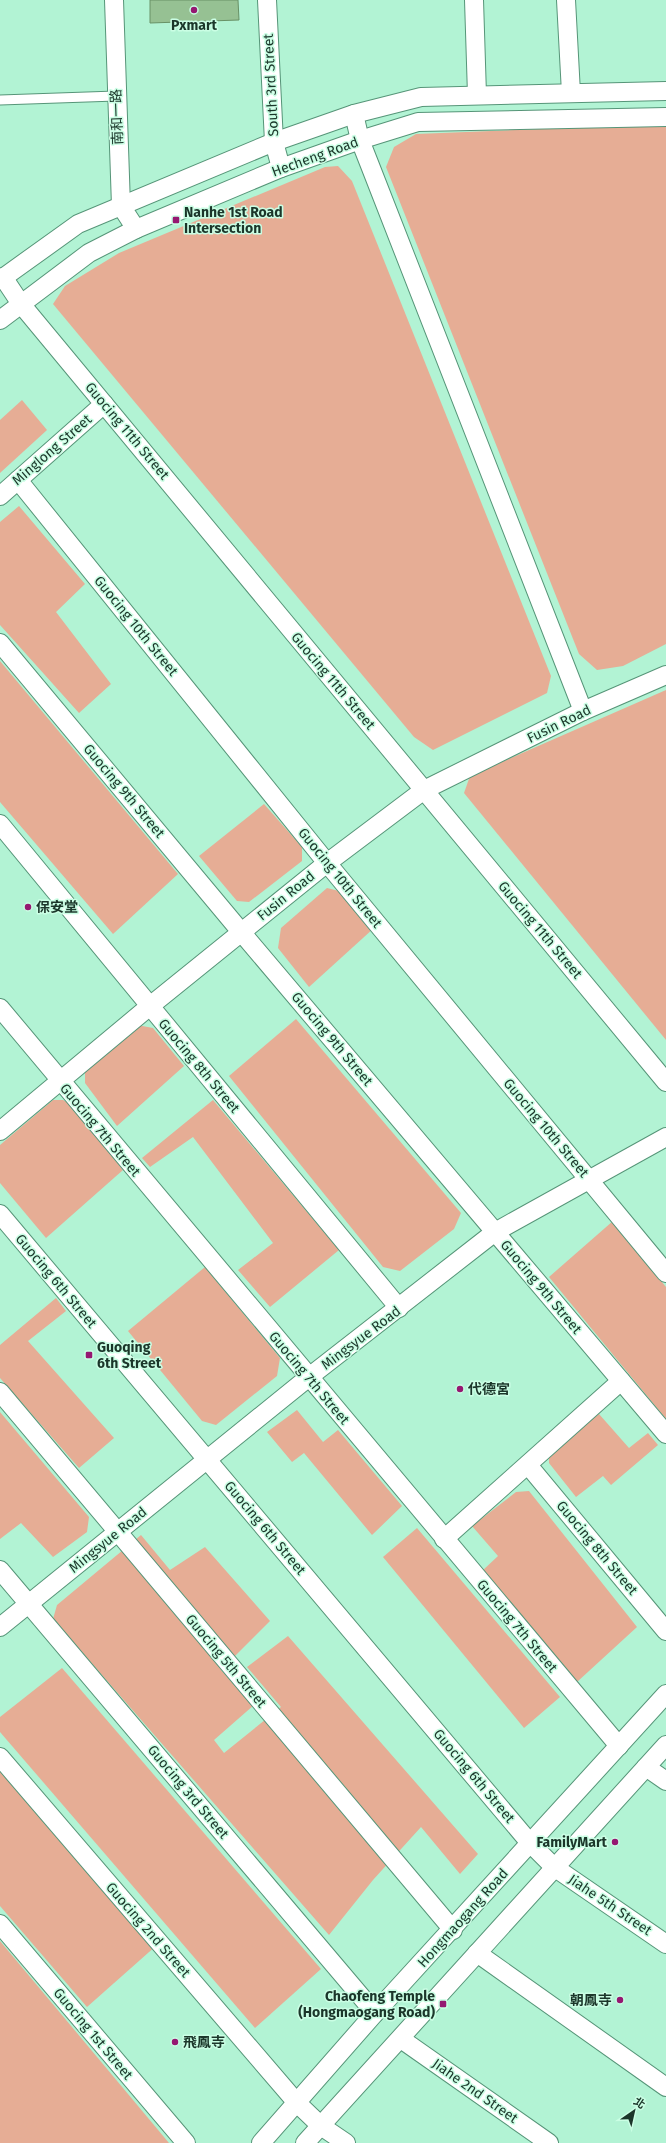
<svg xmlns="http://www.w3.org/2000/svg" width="666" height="2143" viewBox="0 0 666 2143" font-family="'Fira Sans','Noto Sans TC',sans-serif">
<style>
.green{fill:#e6ad95}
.building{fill:#96c193;stroke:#689166}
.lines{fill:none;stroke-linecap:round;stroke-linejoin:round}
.service-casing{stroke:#569578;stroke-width:11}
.minor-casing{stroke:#569578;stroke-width:20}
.service{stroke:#fff;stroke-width:9}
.minor{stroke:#fff;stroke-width:18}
.poi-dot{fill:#951771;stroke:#cafee4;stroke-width:1.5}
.labels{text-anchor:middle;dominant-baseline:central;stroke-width:3;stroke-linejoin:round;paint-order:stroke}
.poi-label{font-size:14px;font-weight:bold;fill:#1b362a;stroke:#cafee4;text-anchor:start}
.street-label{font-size:14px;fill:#1b362a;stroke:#cafee4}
</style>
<rect width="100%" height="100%" fill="#b2f3d4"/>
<g class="green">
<path d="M666,124V644L623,666L597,670L579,654L386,167L394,147L416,134Z"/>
<path d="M338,166L352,181L551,676L547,693L433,750L414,737L53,304L65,286L119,253L325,167Z"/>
<path d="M22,400L47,430L0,473V420Z"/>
<path d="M19,506L85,584L56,612L111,684L79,713L0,625V522Z"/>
<path d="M0,661L178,874L113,934L0,802Z"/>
<path d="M666,690V1040L464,793L470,776Z"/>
<path d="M264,804L302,847V861L249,902L237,901L199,856Z"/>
<path d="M327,888L343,892L374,928L309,987L278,948L281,928Z"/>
<path d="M296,1019L461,1213L454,1229L400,1271L383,1267L229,1076Z"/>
<path d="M137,1025L153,1028L184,1066L117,1126L85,1083V1070Z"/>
<path d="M53,1100H63L72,1105L123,1170L46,1238L0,1183V1145Z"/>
<path d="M213,1100L339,1250L270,1307L238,1270L273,1243L193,1137L150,1167L142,1158Z"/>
<path d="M613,1221L666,1287V1419L549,1277Z"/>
<path d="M205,1267L280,1358L277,1376L216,1425L202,1421L128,1331Z"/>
<path d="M56,1298L66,1311L28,1341L114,1438L79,1468L0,1378V1345Z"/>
<path d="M297,1410L323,1442L338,1430L402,1506L372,1535L304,1453L292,1462L267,1432Z"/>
<path d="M0,1412L89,1517L87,1532L53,1557L21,1523L0,1539Z"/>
<path d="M599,1414L629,1448L648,1433L658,1445L611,1485L603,1476L576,1497L549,1463V1451Z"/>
<path d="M529,1491L637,1627L577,1682L481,1572L498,1556L472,1526L516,1492Z"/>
<path d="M417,1528L560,1697L524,1728L383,1557Z"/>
<path d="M141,1535L170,1570L205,1547L270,1621L221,1670L254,1705L214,1740L224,1753L281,1707L247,1667L288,1636L478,1854L460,1874L421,1827L373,1880L329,1935L53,1619L57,1605Z"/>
<path d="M62,1668L321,1969L255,2028L0,1732V1717Z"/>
<path d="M0,1766L157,1945L87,2007L0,1906Z"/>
<path d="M0,1941L169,2143H0Z"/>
</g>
<path class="building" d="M150,0H238L239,20L150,23Z"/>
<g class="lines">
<g class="service-casing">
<path id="service" d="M0,100L116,96"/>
</g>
<g class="minor-casing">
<g id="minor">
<path d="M114,0L121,206L136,229"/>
<path d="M267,0L274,142L281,168"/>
<path d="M474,0L477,95"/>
<path d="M566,0L571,93"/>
<path d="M354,114L360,140L371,168L583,711"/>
<path d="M3,277L21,304L666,1082"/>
<path d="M0,280L78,224L274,142L354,114L421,97L666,91"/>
<path d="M0,320L89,253L136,229L281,168L360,140L418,122L666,117"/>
<path d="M18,480L327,863L666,1273"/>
<path d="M0,496L104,404"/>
<path d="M0,643L242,933L666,1434"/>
<path d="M0,824L399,1308"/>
<path d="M0,1008L619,1746"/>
<path d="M0,1131L150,1006L327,863L424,790L583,711L666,675"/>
<path d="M0,1214L530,1843L554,1867L666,1944"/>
<path d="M0,1392L453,1930"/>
<path d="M528,1465L666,1631"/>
<path d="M444,1539L621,1381"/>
<path d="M0,1570L375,2013"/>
<path d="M0,1627L309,1377L495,1232L666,1137"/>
<path d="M0,1757L297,2103L321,2126L346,2143"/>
<path d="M646,1767L666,1781"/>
<path d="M0,1924L186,2143"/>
<path d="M477,1953L666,2087"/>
<path d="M401,2039L549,2143"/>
<path d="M261,2143L375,2013L666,1694"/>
<path d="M305,2143L666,1745"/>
</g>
</g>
<use href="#service" class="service"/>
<use href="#minor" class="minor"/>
</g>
<g class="poi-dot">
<circle cx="194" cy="10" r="4"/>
<rect x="172" y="216" width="8" height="8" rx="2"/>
<circle cx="28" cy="907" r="4"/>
<rect x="85" y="1351" width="8" height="8" rx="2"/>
<circle cx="460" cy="1389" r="4"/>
<circle cx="615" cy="1842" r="4"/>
<circle cx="620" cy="2000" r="4"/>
<rect x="439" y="2000" width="8" height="8" rx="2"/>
<circle cx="175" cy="2042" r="4"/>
</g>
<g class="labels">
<g class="poi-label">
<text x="194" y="25" text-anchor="middle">Pxmart</text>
<text x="184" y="212">Nanhe 1st Road<tspan x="184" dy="16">Intersection</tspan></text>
<text x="36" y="907">保安堂</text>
<text x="97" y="1347">Guoqing<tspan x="97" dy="16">6th Street</tspan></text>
<text x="468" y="1389">代德宮</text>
<text x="607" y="1842" text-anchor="end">FamilyMart</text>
<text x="435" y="1996" text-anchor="end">Chaofeng Temple<tspan x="435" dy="16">(Hongmaogang Road)</tspan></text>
<text x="612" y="2000" text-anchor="end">朝鳳寺</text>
<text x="183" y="2042">飛鳳寺</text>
</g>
<g class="street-label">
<text transform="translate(271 85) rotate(-93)">South 3rd Street</text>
<text transform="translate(117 117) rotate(-92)">南和一路</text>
<text transform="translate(315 157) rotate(-20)">Hecheng Road</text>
<text transform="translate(127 431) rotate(50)">Guocing 11th Street</text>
<text transform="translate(52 450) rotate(-41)">Minglong Street</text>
<text transform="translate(136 626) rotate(51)">Guocing 10th Street</text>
<text transform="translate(333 681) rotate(50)">Guocing 11th Street</text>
<text transform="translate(559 724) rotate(-26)">Fusin Road</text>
<text transform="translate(124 791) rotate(50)">Guocing 9th Street</text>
<text transform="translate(340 878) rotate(51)">Guocing 10th Street</text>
<text transform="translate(286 896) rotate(-39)">Fusin Road</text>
<text transform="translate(540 930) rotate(50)">Guocing 11th Street</text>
<text transform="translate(332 1039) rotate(50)">Guocing 9th Street</text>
<text transform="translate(199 1066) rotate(50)">Guocing 8th Street</text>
<text transform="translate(546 1128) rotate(50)">Guocing 10th Street</text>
<text transform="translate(100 1130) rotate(50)">Guocing 7th Street</text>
<text transform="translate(56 1281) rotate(50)">Guocing 6th Street</text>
<text transform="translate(541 1287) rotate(50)">Guocing 9th Street</text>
<text transform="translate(361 1338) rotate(-37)">Mingsyue Road</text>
<text transform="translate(309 1378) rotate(50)">Guocing 7th Street</text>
<text transform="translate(265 1528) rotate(50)">Guocing 6th Street</text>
<text transform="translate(108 1540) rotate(-39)">Mingsyue Road</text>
<text transform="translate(597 1548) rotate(50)">Guocing 8th Street</text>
<text transform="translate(517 1626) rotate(50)">Guocing 7th Street</text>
<text transform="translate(226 1661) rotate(50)">Guocing 5th Street</text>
<text transform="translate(474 1776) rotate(50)">Guocing 6th Street</text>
<text transform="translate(188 1792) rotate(50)">Guocing 3rd Street</text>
<text transform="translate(610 1905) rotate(34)">Jiahe 5th Street</text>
<text transform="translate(463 1918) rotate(-48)">Hongmaogang Road</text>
<text transform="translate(148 1930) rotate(49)">Guocing 2nd Street</text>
<text transform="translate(93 2034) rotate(50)">Guocing 1st Street</text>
<text transform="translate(475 2091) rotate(35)">Jiahe 2nd Street</text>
</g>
</g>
<g transform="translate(634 2111) rotate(34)" stroke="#cafee4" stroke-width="3" paint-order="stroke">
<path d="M0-3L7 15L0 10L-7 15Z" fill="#1b362a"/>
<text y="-6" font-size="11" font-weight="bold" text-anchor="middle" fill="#1b362a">北</text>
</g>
</svg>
